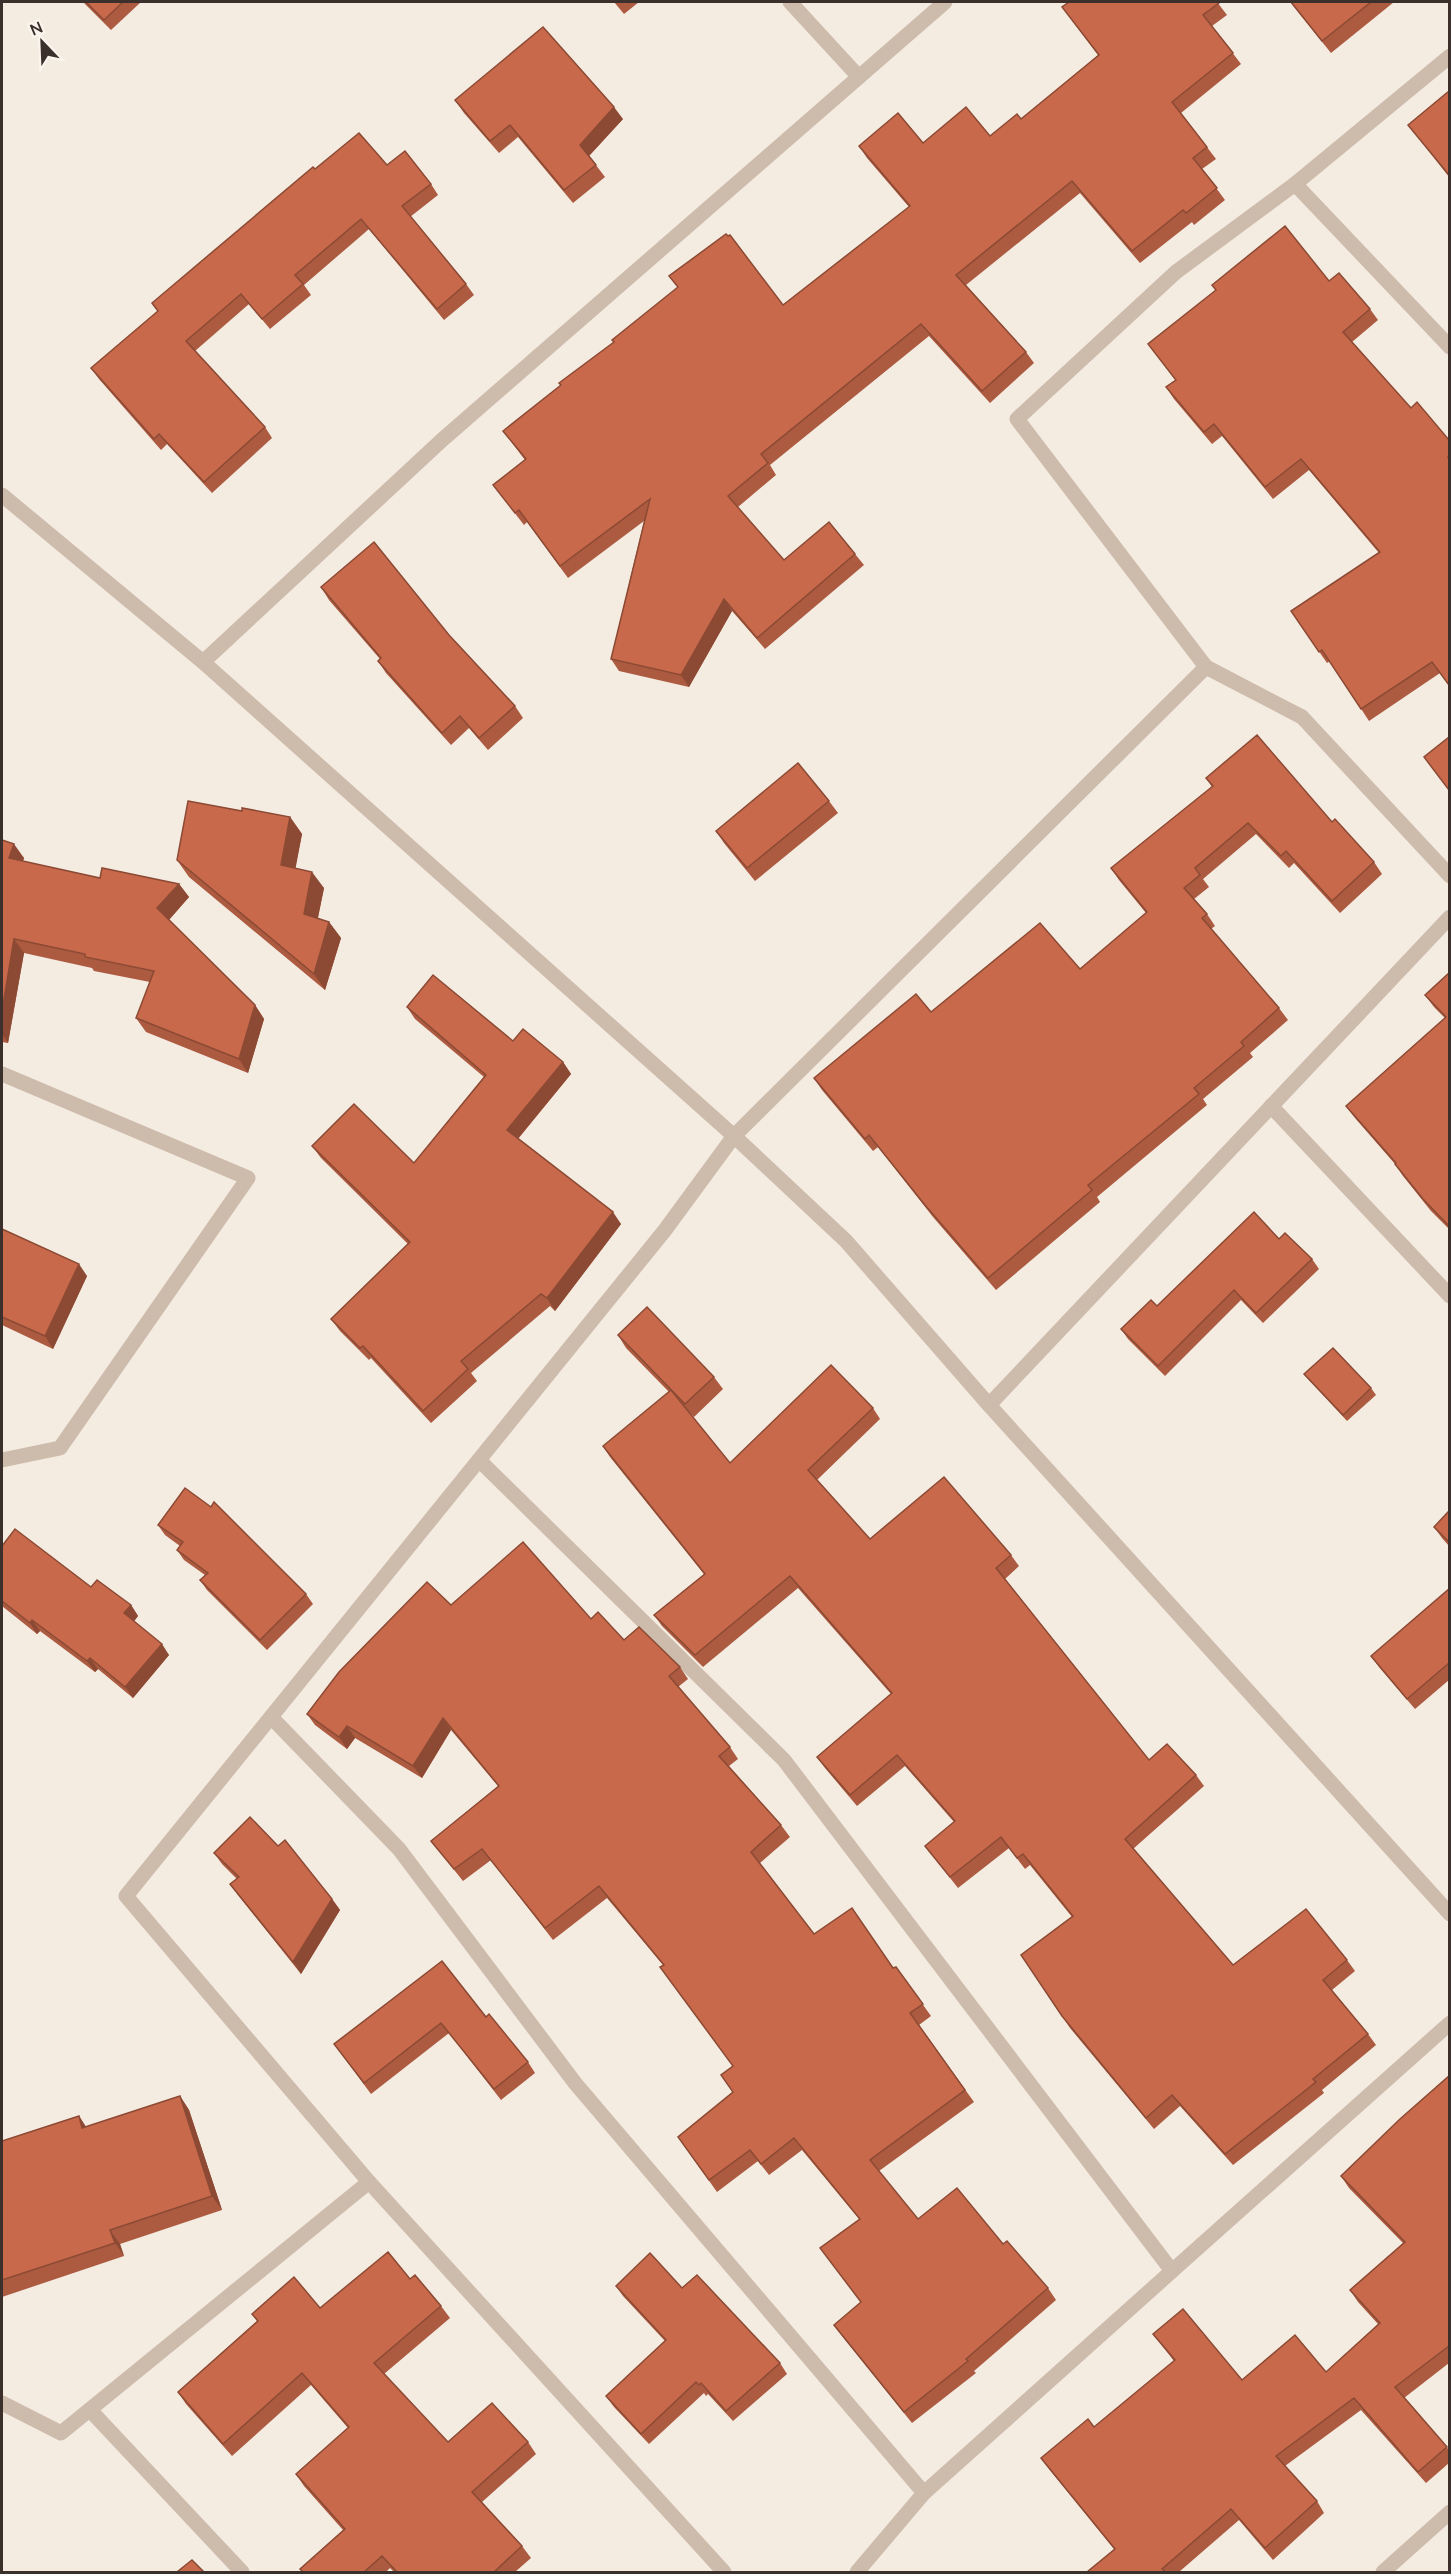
<svg xmlns="http://www.w3.org/2000/svg" width="1451" height="2574" viewBox="0 0 1451 2574" font-family="'Nunito Sans',sans-serif">
<style>
.lines{fill:none;stroke-linecap:round;stroke-linejoin:round}
.minor{stroke:#cdbbac;stroke-width:15}
.wall{fill:#ac5a40}
.shaded-wall{fill:#8c4a34}
.building{fill:#c8694b;stroke:#8c4a34;stroke-width:1.5}
</style>
<rect width="100%" height="100%" fill="#f4ebe1"/>
<g class="lines">
<g class="minor">
<path d="M790,2L859,77"/>
<path d="M1295,184L1450,347"/>
<path d="M2,495L203,662L442,440L945,2"/>
<path d="M1206,667L1302,717L1450,876"/>
<path d="M1450,917L989,1405L1450,1914"/>
<path d="M2,1074L248,1178L60,1448L2,1460"/>
<path d="M1271,1106L1450,1296"/>
<path d="M989,1405L846,1241L734,1136L1206,667L1017,419L1176,272L1295,184L1450,56"/>
<path d="M479,1460L784,1760L1172,2271L924,2493"/>
<path d="M271,1717L399,1849L575,2083L924,2493L857,2572"/>
<path d="M369,2182L724,2572"/>
<path d="M1172,2271L1450,2023"/>
<path d="M2,2403L61,2433L369,2182L126,1896L665,1230L734,1136L203,662"/>
<path d="M90,2410L242,2572"/>
<path d="M1383,2572L1450,2512"/>
</g>
</g>
<g class="wall">
<path d="M83,2H141L111,30Z"/>
<path d="M614,2H639L624,14Z"/>
<path d="M1217,2L1227,15L1212,26L1241,64L1181,113L1216,159L1202,169L1225,200L1194,225L1192,222L1140,263L1080,193L966,285L1026,352L1034,363L990,403L929,336L770,465L776,475L738,507L784,560L855,554L864,565L765,649L732,611L689,687L619,671L611,659L644,521L568,578L527,522L524,525L493,485L525,460L503,431L783,305L909,207L867,158L859,146L923,143L990,136L1021,119L1098,55L1062,7Z"/>
<path d="M1290,2H1394L1331,53Z"/>
<path d="M1449,91V177L1417,136L1408,125Z"/>
<path d="M455,100L623,119L589,156L605,177L573,203L518,137L499,153L464,113Z"/>
<path d="M315,169L431,184L438,195L410,217L466,284L474,295L444,320L369,229L304,285L311,295L270,329L249,304L195,351L265,427L272,438L212,493L167,444L161,450L99,379L91,368L158,311Z"/>
<path d="M1329,281L1370,309L1378,320L1352,342L1411,408L1449,440V686L1440,673L1369,721L1330,661L1327,663L1291,611L1379,553L1309,470L1273,499L1222,436L1212,444L1174,399L1166,387L1176,381L1148,344Z"/>
<path d="M321,587L449,635L515,706L523,718L488,750L469,728L451,745L386,673L378,661L380,659L329,600Z"/>
<path d="M1206,778L1332,822L1374,862L1382,874L1340,913L1294,863L1289,868L1256,834L1203,879L1209,887L1194,899L1207,914L1215,926L1211,929L1279,1008L1288,1020L1250,1053L1253,1057L1203,1099L1207,1105L1097,1197L1100,1202L996,1290L933,1217L878,1147L873,1151L822,1090L814,1078L931,1012L1080,969L1146,913L1119,880L1111,868L1212,787Z"/>
<path d="M829,801L838,813L755,881L724,843L716,831Z"/>
<path d="M242,811L290,817L302,834L295,868L324,888L318,918L329,922L341,938L325,990L189,877L177,860Z"/>
<path d="M2,840L24,858L23,861L100,878L179,884L189,897L169,920L255,1005L264,1019L248,1073L146,1032L136,1018L150,982L94,971L92,968L24,953L8,1043L2,1042Z"/>
<path d="M1449,973V1229L1431,1211L1403,1176L1395,1164L1355,1118L1346,1106L1445,1018L1434,1007L1425,995Z"/>
<path d="M407,1007L513,1041L563,1062L571,1074L518,1139L621,1224L555,1311L550,1306L471,1373L477,1381L431,1423L371,1358L369,1360L340,1331L331,1319L408,1244L321,1158L312,1146L414,1163L484,1077L415,1019Z"/>
<path d="M2,1229L87,1276L53,1349L2,1325Z"/>
<path d="M1312,1259L1319,1269L1263,1323L1241,1300L1165,1376L1128,1339L1121,1329L1157,1306Z"/>
<path d="M618,1335L714,1377L723,1389L694,1417L686,1409L730,1463L873,1408L880,1419L817,1480L870,1539L1011,1555L1019,1566L1005,1579L1149,1760L1196,1775L1204,1786L1133,1849L1233,1965L1347,1960L1355,1971L1332,1990L1368,2034L1376,2045L1322,2090L1324,2093L1233,2165L1180,2106L1154,2129L1070,2028L1021,1955L1072,1917L1030,1865L1025,1869L1009,1848L958,1888L925,1846L954,1822L905,1766L857,1806L825,1768L817,1757L891,1694L798,1588L703,1667L662,1626L654,1615L704,1574L610,1457L603,1446L669,1392L626,1348Z"/>
<path d="M1304,1374L1371,1388L1376,1395L1347,1421L1309,1380Z"/>
<path d="M1449,1511V1546L1442,1538L1434,1527Z"/>
<path d="M158,1525L306,1594L313,1604L267,1650L207,1590L200,1580L205,1575L184,1560L177,1550L180,1546L165,1535Z"/>
<path d="M2,1546L131,1605L138,1616L134,1621L169,1655L133,1698L98,1669L95,1672L40,1631L37,1634L2,1606Z"/>
<path d="M1449,1589V1680L1415,1709L1379,1667L1371,1656Z"/>
<path d="M451,1605L591,1619L624,1640L680,1667L688,1679L678,1687L730,1747L738,1759L729,1766L781,1825L790,1837L760,1863L814,1934L894,1968L896,1967L931,2016L919,2025L974,2102L879,2171L918,2219L1003,2244L1048,2288L1056,2300L974,2371L976,2373L912,2423L842,2336L834,2325L861,2302L820,2248L859,2219L802,2150L769,2175L758,2161L717,2192L678,2137L733,2092V2066L663,1965L607,1898L553,1940L491,1860L463,1881L431,1841L498,1786L451,1730L422,1778L355,1738L347,1749L315,1725L307,1714Z"/>
<path d="M214,1853L332,1899L340,1910L301,1974L238,1895L230,1884L237,1879L222,1864Z"/>
<path d="M442,1961L486,2017L528,2062L535,2073L501,2100L449,2033L371,2094L334,2044Z"/>
<path d="M1449,2076V2363L1404,2398L1449,2450V2463L1426,2483L1361,2410L1285,2466L1317,2501L1324,2513L1273,2560L1239,2520L1179,2572H1087L1114,2549L1049,2469L1041,2458L1094,2427L1174,2361L1153,2334L1242,2380L1326,2372L1378,2324L1358,2302L1350,2290L1403,2243L1349,2188L1341,2176Z"/>
<path d="M180,2096L189,2110L222,2210L120,2244L124,2256L2,2297V2141L79,2116L86,2127Z"/>
<path d="M410,2279L441,2306L450,2318L384,2374L448,2442H528L536,2454L482,2502L522,2546L531,2558L515,2572H394L390,2568L386,2572H303L300,2569L343,2530L304,2486L296,2474L348,2428L311,2385L232,2456L186,2404L178,2392L257,2321L252,2314L320,2308Z"/>
<path d="M616,2286L682,2288L780,2363L787,2374L733,2421L708,2394L706,2396L704,2393L649,2444L614,2407L606,2396L665,2341L623,2296Z"/>
</g>
<g class="shaded-wall">
<path d="M614,107L623,119L588,157L580,145Z"/>
<path d="M724,599L732,611L689,687L681,675Z"/>
<path d="M290,817L302,834L293,882L281,865Z"/>
<path d="M14,844L24,858L19,872L9,858Z"/>
<path d="M312,872L324,888L315,931L304,914Z"/>
<path d="M179,884L189,897L167,922L157,908Z"/>
<path d="M329,922L341,938L325,990L314,974Z"/>
<path d="M14,939L24,953L8,1043L2,1034V1011Z"/>
<path d="M255,1005L264,1019L248,1073L239,1059Z"/>
<path d="M563,1062L571,1074L515,1142L507,1130Z"/>
<path d="M613,1212L621,1224L555,1311L547,1298Z"/>
<path d="M79,1264L87,1276L53,1349L45,1336Z"/>
<path d="M131,1605L138,1616L132,1624L124,1613Z"/>
<path d="M32,1620L40,1631L37,1634L30,1623Z"/>
<path d="M162,1644L169,1655L133,1698L125,1687Z"/>
<path d="M90,1658L98,1669L95,1672L87,1661Z"/>
<path d="M443,1718L451,1730L422,1778L413,1766Z"/>
<path d="M347,1726L355,1738L347,1749L339,1737Z"/>
<path d="M332,1899L340,1910L301,1974L293,1962Z"/>
<path d="M180,2096L189,2110L222,2210L212,2196Z"/>
<path d="M79,2116L88,2130L82,2128Z"/>
<path d="M110,2230L120,2244L124,2256L115,2243Z"/>
</g>
<g class="building">
<path d="M86,2H123L104,20Z"/>
<path d="M1069,2H1217L1219,3L1203,15L1233,53L1172,102L1207,147L1193,158L1217,188L1186,213L1183,210L1132,251L1072,181L956,275L1026,352L982,391L921,324L761,454L768,463L728,496L784,560L829,522L855,554L757,638L724,599L681,675L611,659L650,499L560,566L519,510L515,513L493,485L526,459L503,431L561,385L559,383L614,342L612,340L678,287L669,276L726,234L728,236L730,235L783,305L910,206L859,146L898,113L923,143L966,107L990,136L1017,114L1021,119L1099,55L1062,7Z"/>
<path d="M1291,2H1371L1322,41Z"/>
<path d="M543,27L614,107L580,145L596,165L564,190L510,125L490,141L455,100Z"/>
<path d="M1449,91V175L1408,125Z"/>
<path d="M359,133L387,165L405,151L431,184L402,206L466,284L437,309L361,219L295,275L303,284L262,319L241,294L186,341L265,427L204,482L159,434L154,439L91,368L158,311L152,303L313,167L315,169Z"/>
<path d="M1285,226L1329,281L1339,273L1370,309L1343,332L1411,408L1417,402L1449,440V455L1448,457L1449,459V685L1432,662L1361,709L1322,650L1319,652L1291,611L1380,552L1301,459L1265,487L1214,424L1204,432L1166,387L1176,380L1148,344L1216,290L1212,285Z"/>
<path d="M374,542L449,635L515,706L479,738L460,716L442,733L378,661L381,658L321,587Z"/>
<path d="M1257,735L1332,822L1335,819L1374,862L1332,901L1286,851L1281,856L1248,823L1195,868L1200,875L1184,888L1207,914L1202,918L1279,1008L1241,1042L1244,1046L1194,1088L1199,1094L1088,1185L1092,1190L988,1278L925,1205L869,1135L865,1139L814,1078L916,994L931,1012L1040,923L1080,969L1147,912L1111,868L1213,786L1206,778Z"/>
<path d="M1449,737V790L1424,757Z"/>
<path d="M798,763L829,801L747,868L716,831Z"/>
<path d="M188,801L242,811V808L290,817L281,865L312,872L304,914L329,922L314,974L177,860Z"/>
<path d="M2,840L14,844L9,858L100,878L102,868L179,884L157,908L255,1005L239,1059L136,1018L154,971L85,957V954L14,939L2,1011Z"/>
<path d="M1449,973V1226L1423,1199L1395,1164L1396,1163L1346,1106L1446,1017L1425,995Z"/>
<path d="M433,975L513,1041L523,1029L563,1062L507,1130L613,1212L547,1298L541,1294L461,1361L468,1369L423,1411L363,1346L360,1348L331,1319L410,1242L312,1146L354,1104L414,1163L486,1075L407,1007Z"/>
<path d="M1254,1212L1279,1239L1285,1233L1312,1259L1256,1313L1234,1290L1158,1366L1121,1329L1151,1300L1157,1306Z"/>
<path d="M2,1229L79,1264L45,1336L2,1317Z"/>
<path d="M647,1307L714,1377L685,1404L618,1335Z"/>
<path d="M1333,1348L1371,1388L1343,1415L1304,1374Z"/>
<path d="M831,1365L873,1408L808,1470L870,1539L944,1477L1011,1555L996,1568L1149,1760L1167,1744L1196,1775L1125,1839L1233,1965L1306,1909L1347,1960L1323,1980L1368,2034L1313,2079L1316,2082L1225,2154L1172,2095L1146,2118L1062,2016L1021,1955L1073,1916L1023,1854L1017,1858L1001,1837L950,1877L925,1846L955,1821L897,1755L850,1795L817,1757L892,1693L790,1576L695,1655L654,1615L705,1574L603,1446L671,1390L730,1463Z"/>
<path d="M185,1488L211,1507L214,1502L306,1594L260,1640L200,1580L208,1573L177,1550L183,1542L158,1525Z"/>
<path d="M1449,1511V1542L1434,1527Z"/>
<path d="M15,1529L91,1587L97,1580L131,1605L124,1613L162,1644L125,1687L90,1658L87,1661L32,1620L30,1623L2,1601V1546Z"/>
<path d="M523,1542L591,1619L598,1612L624,1640L639,1627L680,1667L669,1676L730,1747L719,1756L781,1825L751,1852L814,1934L852,1908L893,1968L896,1967L923,2004L910,2013L965,2090L870,2160L918,2219L957,2188L1003,2244L1007,2241L1048,2288L966,2359L968,2361L904,2412L834,2325L861,2302L820,2248L860,2219L794,2138L761,2164L750,2150L709,2180L678,2137L733,2092L721,2075L733,2066L660,1967L664,1965L599,1886L545,1928L482,1849L454,1869L431,1841L499,1786L443,1718L413,1766L347,1726L339,1737L307,1714L339,1672L427,1582L451,1605Z"/>
<path d="M1449,1589V1663L1407,1699L1371,1656Z"/>
<path d="M250,1817L278,1846L285,1840L332,1899L293,1962L230,1884L239,1877L214,1853Z"/>
<path d="M442,1961L486,2017L489,2014L528,2062L494,2089L441,2023L364,2083L334,2044Z"/>
<path d="M1449,2076V2346L1395,2387L1447,2447L1418,2472L1354,2398L1276,2456L1317,2501L1265,2548L1231,2509L1162,2569L1166,2572H1087L1115,2549L1041,2458L1088,2419L1094,2427L1175,2360L1153,2334L1183,2309L1242,2380L1295,2335L1326,2372L1380,2323L1350,2290L1405,2242L1341,2176L1400,2119Z"/>
<path d="M180,2096L212,2196L110,2230L115,2243L2,2280V2141L79,2116L82,2128Z"/>
<path d="M388,2252L410,2279L415,2275L441,2306L374,2363L448,2442L492,2403L528,2442L472,2492L522,2546L494,2572H397L382,2556L364,2572H303L300,2569L345,2529L296,2474L349,2427L302,2373L223,2444L178,2392L258,2321L252,2314L294,2277L320,2308Z"/>
<path d="M650,2253L682,2288L697,2275L780,2363L726,2411L701,2383L699,2385L696,2382L641,2434L606,2396L666,2340L616,2286Z"/>
<path d="M192,2560L204,2572H177Z"/>
</g>
<rect width="1451" height="2574" fill="none" stroke="#3b302b" stroke-width="6"/>
<g transform="translate(42 42) rotate(337)" stroke="#fbf5ee" stroke-width="4.5" paint-order="stroke">
<path d="M0-4.5L10 22L0 15L-10 22Z" fill="#3b302b"/>
<text y="-9" font-size="16" font-weight="bold" text-anchor="middle" fill="#3b302b">N</text>
</g>
</svg>
